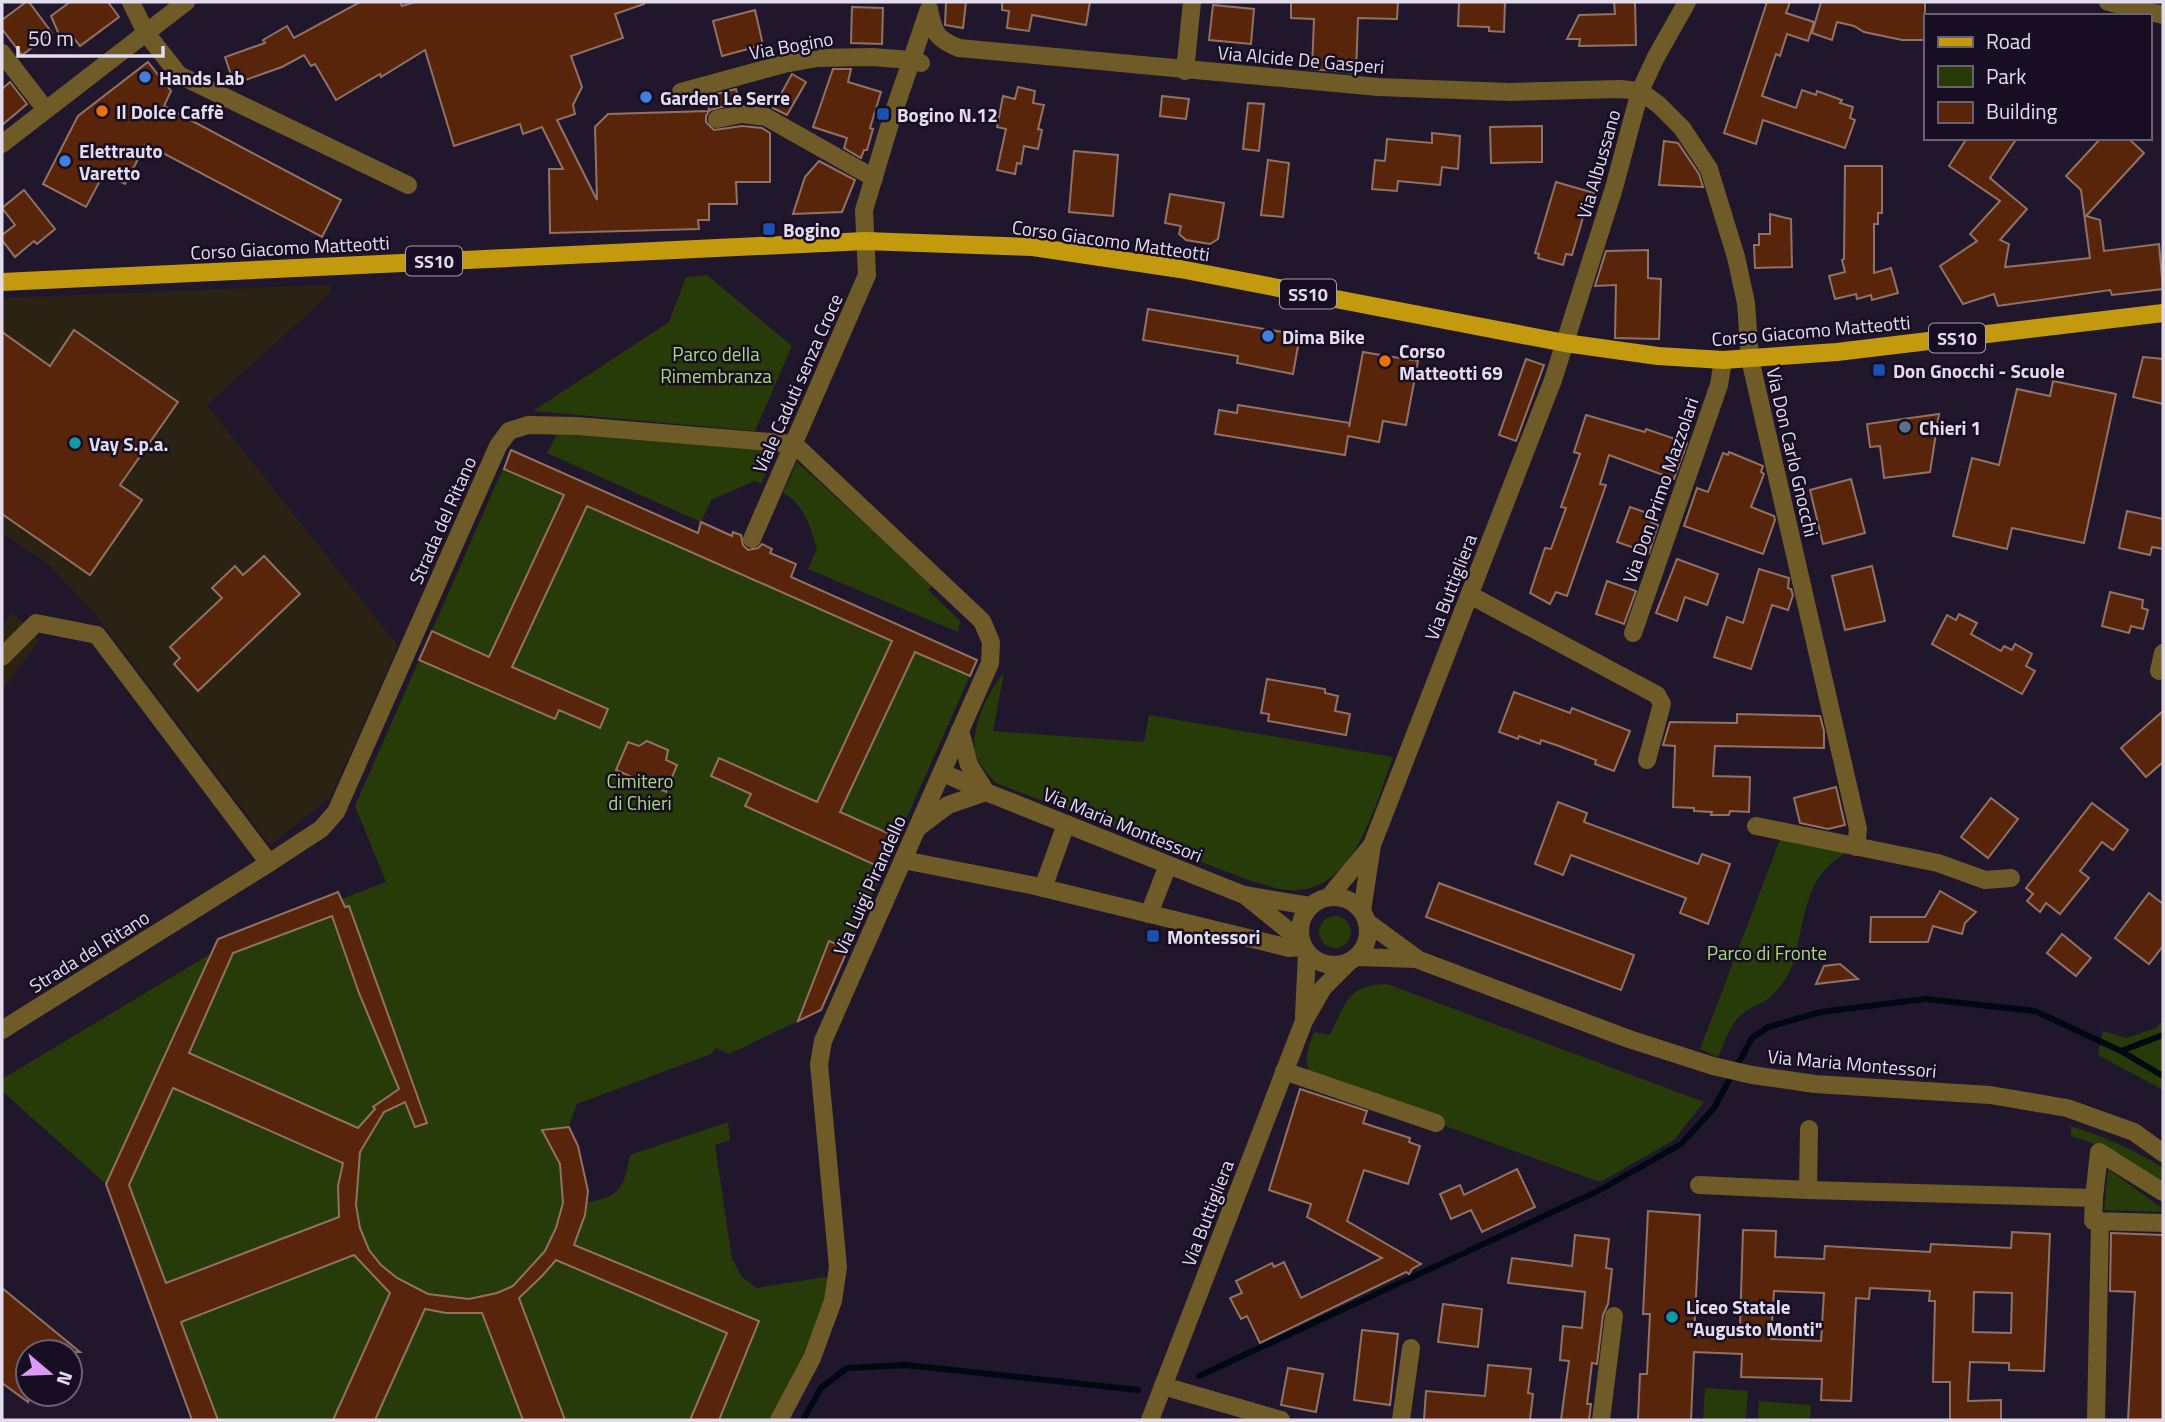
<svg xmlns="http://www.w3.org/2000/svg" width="2165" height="1422" viewBox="0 0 2165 1422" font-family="'Titillium Web',sans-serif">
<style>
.industrial{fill:#2a2212}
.green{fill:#263b08}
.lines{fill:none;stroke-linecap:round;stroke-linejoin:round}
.stream{stroke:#000814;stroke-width:6}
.building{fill:#59250a;stroke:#907265;stroke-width:2;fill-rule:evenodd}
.minor{stroke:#6e5b27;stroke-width:18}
.major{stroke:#c39a0d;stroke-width:18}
.shop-dot{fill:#3f7fe0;stroke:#170e23;stroke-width:2.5}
.food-dot{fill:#e8710a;stroke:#170e23;stroke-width:2.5}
.transit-dot{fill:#1a4fb4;stroke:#170e23;stroke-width:2.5}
.service-dot{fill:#5c6f8a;stroke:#170e23;stroke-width:2.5}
.culture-dot{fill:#0f9aa8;stroke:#170e23;stroke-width:2.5}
.labels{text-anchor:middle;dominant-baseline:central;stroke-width:5;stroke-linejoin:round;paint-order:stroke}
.shield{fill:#170e23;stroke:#a59eb0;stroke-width:2}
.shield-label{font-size:18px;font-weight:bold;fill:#e2dcec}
.street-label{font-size:19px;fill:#e2dcec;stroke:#170e23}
.poi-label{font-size:19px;font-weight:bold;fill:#e2dcec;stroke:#170e23;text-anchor:start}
.park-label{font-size:19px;fill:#aad977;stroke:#170e23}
</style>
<rect width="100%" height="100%" fill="#20172d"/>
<g class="industrial">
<path d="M330,285L331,293L207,405L398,646L331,797L270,845L95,614L47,563L2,533V298Z"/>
<path d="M12,612L40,639L2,691V627Z"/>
</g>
<g class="green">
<path d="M707,275L792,346L755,431L533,411L669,322L686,277Z"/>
<path d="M557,434L776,451L761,484L755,481L711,500L701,522L547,453Z"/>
<path d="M511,450L977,660L821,1010L729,1054L716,1048L711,1054L577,1104L569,1126C580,1151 587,1175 588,1202C622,1197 624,1185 630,1155L728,1122L730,1140L715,1145L732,1259L742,1277L757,1288L825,1277L831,1279C817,1329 794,1375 771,1420H192L106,1184L2,1091V1079L212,953L218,939L338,892L342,899L386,882L355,806Z"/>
<path d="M797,462L933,585L928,590L960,621L958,632L808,569L817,549C811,529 804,503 783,493Z"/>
<path d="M1004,673L993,731L1144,742L1149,715L1393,757C1375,805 1354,896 1288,890C1276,889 1263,884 1251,881L996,783C988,775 980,766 976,756C968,733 989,689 1004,673Z"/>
<path d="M1783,832L1856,847C1810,871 1809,896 1798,943C1796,955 1793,967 1786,978C1782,984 1775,994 1769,998C1759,1006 1746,1008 1738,1018C1728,1029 1724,1044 1718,1057L1700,1049Z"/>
<circle cx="1335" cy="932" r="16"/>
<path d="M1387,984L1704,1102L1674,1140L1600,1182L1316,1079C1300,1067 1308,1049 1314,1032L1330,1035C1346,1003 1347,985 1387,984Z"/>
<path d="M2163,1020V1090L2098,1055L2103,1031L2126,1038L2156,1028Z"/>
<path d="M2071,1126C2104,1137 2134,1149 2163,1168V1182L2098,1145L2071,1136Z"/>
<path d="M2108,1169L2163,1209V1212L2104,1210Z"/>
<path d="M1705,1388L1748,1391L1746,1420H1703Z"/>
<path d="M1759,1401L1811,1405L1810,1420H1758Z"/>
</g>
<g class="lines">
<g class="stream">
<path d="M2121,1051L2163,1035"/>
<path d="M1199,1376L1598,1191L1681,1144L1714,1108L1752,1038L1768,1027L1821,1012L1925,999L2035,1011L2121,1051L2163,1076"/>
<path d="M803,1420L821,1388L847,1368L906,1365L1138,1390"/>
</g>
</g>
<g class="building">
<path d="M26,2H29L52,33L22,55L2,29V20Z"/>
<path d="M70,2H108L119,17L80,46L73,37L64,46L51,16Z"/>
<path d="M360,2H400L402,6L415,2H644V4L615,14L623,38L571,56L582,87L573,105L575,114L557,120L597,200L595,127L608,114L709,111L708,96L736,89L739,103L710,110L706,116V122L714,130L742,126L762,128L770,133V182H736L737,204H709V220H698L699,229L550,233L549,169H563L542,127L523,134L520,124L454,146L425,50L381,77L380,74L336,100L315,64L311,66L304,55L282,67L234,84L225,57L265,43L263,40L287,26L294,38Z"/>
<path d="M946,2H966L963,28L945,25Z"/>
<path d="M1002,2H1090L1086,25L1032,15L1029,31L1007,28L1009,11L1002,10Z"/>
<path d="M1291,2H1398L1397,19L1358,18L1356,73L1312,69L1314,19L1291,18Z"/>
<path d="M1459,2H1505L1504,32L1489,31V27L1458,26Z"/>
<path d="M1614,2H1635L1636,45L1579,46L1580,39H1567L1579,15L1615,14Z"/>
<path d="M1767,2H1790L1786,13L1814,22L1808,41L1787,34L1780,56L1776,54L1762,96L1796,108L1802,90L1816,95L1817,91L1842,100L1840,103L1853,107L1850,118L1855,120L1845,148L1763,120L1756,144L1724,133Z"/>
<path d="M1821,2H1925V40H1902L1864,32L1854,26L1837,22L1832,40L1812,33Z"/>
<path d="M1213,5L1254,9L1251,44L1209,40Z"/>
<path d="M852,7L883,8L882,44L851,43Z"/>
<path d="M755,10L763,45L722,56L713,21Z"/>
<path d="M148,62L171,91L164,106L341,200L322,237L146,144L125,184L104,173L86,207L43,184L78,116Z"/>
<path d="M833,69H851L848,82L881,92L870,128L873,129L867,150H864L861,158L844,148L847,138L813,127Z"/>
<path d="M792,74L806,82L787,115L773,108Z"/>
<path d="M10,82L27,104L2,125V89Z"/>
<path d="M1018,87L1035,91L1033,103L1044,105L1038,129L1042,130L1038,149L1024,146L1021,164L1017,163L1015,174L997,170L1006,129L997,127L1003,96L1015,99Z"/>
<path d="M1162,96L1189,99L1186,119L1160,116Z"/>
<path d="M1248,103L1264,104L1259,151L1243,149Z"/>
<path d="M1542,126V162L1491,163L1490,127Z"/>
<path d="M1432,133L1460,136L1458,169L1442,167L1440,185L1398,181L1397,191L1372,189L1375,160L1385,161L1387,139L1432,143Z"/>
<path d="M1967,138H2017L1990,178L2027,209L2000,240L2009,244L2005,267L2090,258L2081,190L2066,176L2101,138H2128L2144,153L2086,216L2100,220L2104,251L2159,244L2163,289L2112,295L2110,290L1998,306L1994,294L1963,304L1940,266L1977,241L1970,234L2000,201L1949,166Z"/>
<path d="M1664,141L1678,143L1699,174L1703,187L1659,185Z"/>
<path d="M1074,151L1118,155L1113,216L1069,212Z"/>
<path d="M1268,160L1289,163L1283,217L1261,215Z"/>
<path d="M819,161L855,180L842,212L793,214L805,177Z"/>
<path d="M1845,166H1882V213H1878V224H1874V273L1891,268L1898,293L1872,300L1871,295L1857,299L1856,294L1835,299L1829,276L1845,272L1842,260L1844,259Z"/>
<path d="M1556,182L1594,193L1588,215L1584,214L1572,255L1566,254L1563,265L1538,258L1539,254L1535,253Z"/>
<path d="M24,190L55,229L37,244L34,241L15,257L2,240V235L15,225L2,208Z"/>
<path d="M1170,194L1224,203L1218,239L1210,244L1186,240L1179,234L1181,226L1165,223Z"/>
<path d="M1770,214L1791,219L1792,267L1755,268L1754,245H1759V234H1770Z"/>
<path d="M1648,250V278L1661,279L1659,339L1615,338L1616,285L1595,286L1606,251Z"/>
<path d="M1148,309L1300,335L1293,374L1237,363L1238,356L1143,340Z"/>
<path d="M74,330L178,402L120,485L142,500L90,575L2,514V332L50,366Z"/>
<path d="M1363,352L1418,361L1406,425L1383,421L1379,442L1348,436L1345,455L1215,434L1219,410L1237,413L1238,405L1350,423L1349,427Z"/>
<path d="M2143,357L2163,359V404L2133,397Z"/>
<path d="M1526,359L1544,365L1516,441L1499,435Z"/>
<path d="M2053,381L2116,394L2084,543L2012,528L2007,549L1953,536L1972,458L1999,465L2017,389L2050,396Z"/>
<path d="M1939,414L1930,472L1884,478L1880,446L1870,447L1867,424Z"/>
<path d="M1586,415L1645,432L1646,429L1687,443L1674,479L1609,455L1600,484L1606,485L1567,596L1556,592L1550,604L1530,593L1545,548L1551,549L1566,508L1561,507L1580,454L1574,452Z"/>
<path d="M511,450L698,533L701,522L732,536L733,532L741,535L743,545L748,550L758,548L762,544L772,549L770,553L796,564L791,577L977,660L970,676L915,652L840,812L899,838L884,869L745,806L751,794L711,776L719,758L817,802L892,641L587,506L512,667L608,709L600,728L559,710L555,719L419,660L432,631L489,657L564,495L504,469Z"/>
<path d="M1729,452L1763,466L1761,472L1764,474L1751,507L1774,516L1775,520L1763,554L1684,526L1697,488L1708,492L1723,453L1728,455Z"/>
<path d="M1851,479L1865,533L1823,544L1810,490Z"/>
<path d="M1630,507L1653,515L1651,522L1658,525L1649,553L1617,542Z"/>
<path d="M2127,511L2163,519V549L2152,547L2150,555L2119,548Z"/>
<path d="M264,556L300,594L198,691L174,664L180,658L170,647L222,598L212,588L235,566L243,575Z"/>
<path d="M1677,559L1718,574L1707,605L1685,597L1677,621L1656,613Z"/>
<path d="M1872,566L1885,621L1845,630L1832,576Z"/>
<path d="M1759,569L1789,578L1788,588L1791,589L1793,595L1788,610L1772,605L1751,669L1714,657L1727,617L1743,623Z"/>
<path d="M1607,581L1636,591L1624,624L1596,614Z"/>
<path d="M2110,592L2143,600L2142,608L2148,610L2143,629L2131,626L2129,633L2102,626Z"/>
<path d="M1959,614L1977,623L1971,634L2001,651L2004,646L2012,650L2015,644L2032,654L2026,666L2035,671L2022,694L1932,644L1947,615L1956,620Z"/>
<path d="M1267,679L1325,689V693L1338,696L1335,711L1350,714L1346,735L1268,721L1269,714L1261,713Z"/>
<path d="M1514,692L1570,713L1572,708L1630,731L1614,771L1595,764L1596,760L1559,746L1541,740L1540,744L1519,736L1518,739L1499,732Z"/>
<path d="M2163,711V762L2146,777L2121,748Z"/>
<path d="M1737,714L1820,716L1824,731V748L1715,746L1713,776L1750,777L1749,812L1730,811L1729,815H1711L1712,812L1694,811V808L1673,807L1675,746L1663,745L1670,722L1737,723Z"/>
<path d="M647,741L668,750L666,760L677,765L666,792L616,770L628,742L639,746Z"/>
<path d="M1836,787L1845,825L1828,829L1800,823L1794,798Z"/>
<path d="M1991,798L2018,819L1988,858L1961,837Z"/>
<path d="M1558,802L1587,813L1584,822L1698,864L1702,854L1730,864L1708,924L1680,913L1686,898L1571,855L1563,875L1535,864Z"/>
<path d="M2092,803L2128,830L2113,850L2102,842L2080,871L2089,878L2060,914L2046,903L2040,912L2027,901L2033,894L2026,888Z"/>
<path d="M1439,883L1634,955L1621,990L1426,917Z"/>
<path d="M1940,891L1976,912L1965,923L1962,934L1933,926L1928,942H1870L1871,917H1925Z"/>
<path d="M338,892L345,907L349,906L427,1123L415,1127L405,1102L384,1112L360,1152L356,1205L360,1228L369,1250L381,1265L397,1278L428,1294L469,1299L497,1293L513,1286L545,1251L556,1228L563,1203L560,1164L542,1130L569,1127L578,1146L588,1191L585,1215L574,1245L759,1321L719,1420H690L727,1333L556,1260L542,1276L519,1298L565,1420H523L482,1313H446L425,1309L375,1420H333L390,1293L354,1255L181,1322L218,1420H192L106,1184L218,939ZM332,916L359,993L399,1089L373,1107L375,1109L358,1128L189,1053L233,953ZM173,1088L343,1163L338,1186L339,1217L166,1283L129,1185Z"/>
<path d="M2149,893L2163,904V946L2149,964L2115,938Z"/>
<path d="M2062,934L2091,958L2076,976L2047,953Z"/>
<path d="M829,941L848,949L821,1010L798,1021Z"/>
<path d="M1840,964L1858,979L1816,984L1824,966Z"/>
<path d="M1300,1089L1367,1111L1363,1123L1410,1138L1409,1142L1420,1146L1408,1184L1364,1170L1347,1221L1421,1264L1412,1269L1409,1274L1406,1272L1260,1343L1247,1316L1241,1319L1230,1298L1242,1293L1236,1281L1272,1263L1274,1267L1284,1262L1301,1298L1382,1258L1307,1217L1311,1204L1269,1190Z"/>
<path d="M1517,1169L1535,1207L1482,1232L1471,1210L1451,1219L1440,1194L1460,1185L1464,1195Z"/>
<path d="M1648,1211L1700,1215L1694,1336L1727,1338L1728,1327H1740L1743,1230L1776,1231L1775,1257L1824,1259L1825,1246L1930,1252L1931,1244L2011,1248L2012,1232L2050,1234L2044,1371L2009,1370V1363L1970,1362L1968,1401L2001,1400V1420H1950V1382H1933L1935,1301H1929L1930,1291L1870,1288L1869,1299L1856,1298L1851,1401L1821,1400L1822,1379L1741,1377L1742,1354L1694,1352L1691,1420H1638L1640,1374H1647L1650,1314H1643ZM1774,1291L1824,1293L1821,1341L1771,1339ZM1974,1292L2012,1293L2011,1333L1973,1332Z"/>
<path d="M2111,1233L2163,1235V1420H2128L2135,1292L2110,1291Z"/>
<path d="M1575,1235L1609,1239L1606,1268L1612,1269L1608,1304L1603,1315L1597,1364L1592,1363L1587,1404H1591L1589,1420H1561L1569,1361L1560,1360L1563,1326L1582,1328L1585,1292L1508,1283L1512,1258L1572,1266Z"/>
<path d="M2,1288L80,1352H28V1402L2,1383Z"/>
<path d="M1443,1304L1482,1309L1478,1347L1438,1342Z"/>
<path d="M1362,1330L1398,1334L1390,1405L1354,1400Z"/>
<path d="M1488,1365L1531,1369L1528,1393L1533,1394L1530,1420H1424L1426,1391L1485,1396Z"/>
<path d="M1288,1368L1323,1374L1316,1412L1281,1405Z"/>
</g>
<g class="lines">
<g class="minor">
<path d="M131,2L146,33L179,75L408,185"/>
<path d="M2108,2L2163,15"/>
<path d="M929,10C934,33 936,39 959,48L1378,87L1509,92L1620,89L1640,91L1659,105L1682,128L1709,169L1736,257L1746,303L1750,359L1858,829L1856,847"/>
<path d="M2,53L46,110"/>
<path d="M1185,71L1192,2"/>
<path d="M681,92L784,64L817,58L872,57L911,60L921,63"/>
<path d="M717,119L742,114L766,117L874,178"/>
<path d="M2,144L186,2"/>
<path d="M752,539L867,275L864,210L892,117L929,9"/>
<path d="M1470,595L1657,695L1662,704L1647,760"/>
<path d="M1633,633L1719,385L1723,360"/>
<path d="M2,657L36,623L97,635L269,863L321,829L336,812L498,446L509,431L528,425L577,426L794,444"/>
<path d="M2159,671L2163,653"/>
<path d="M943,773L986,792L1244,895L1310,906"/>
<path d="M920,826L948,805L986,792L969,765L960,730"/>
<path d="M1756,826L1938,863L1985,880L2011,878"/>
<path d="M903,860L1031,885L1289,948L1303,947"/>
<path d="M1043,888L1066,824"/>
<circle cx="1334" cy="931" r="34"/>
<path d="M1247,897L1300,940"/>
<path d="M1329,897L1372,845"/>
<path d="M1362,911L1372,845L1553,380L1614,188L1640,91L1656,57L1687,2"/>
<path d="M1149,914L1168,865"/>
<path d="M1367,922L1419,960L1629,1039L1713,1066L1752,1075L1815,1084L1990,1095L2067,1108L2134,1132L2163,1153"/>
<path d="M1357,957L1416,959"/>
<path d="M1304,1016L1307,953"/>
<path d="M2,1030L269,863"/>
<path d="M1284,1071L1436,1123"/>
<path d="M1699,1185L1808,1190L1809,1129"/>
<path d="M1808,1190L2094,1198L2093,1221L2163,1223"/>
<path d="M2094,1198L2099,1152L2163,1192"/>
<path d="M1163,1386L1281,1420"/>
<path d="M779,1420L812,1358L833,1301L838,1267L819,1064L823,1041L990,663L991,642L982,621L794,444"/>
<path d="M1150,1420L1304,1021L1323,988L1348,963"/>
<path d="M1401,1420L1411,1348"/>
<path d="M1601,1420L1614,1316"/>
<path d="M2096,1420L2100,1221"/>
</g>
<path class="major" d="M2,282L865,241L1033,247L1180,269L1565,343L1658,356L1723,360L1837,352L2163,313"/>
</g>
<g class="shop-dot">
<circle cx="145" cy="77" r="7"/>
<circle cx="646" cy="97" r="7"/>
<circle cx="65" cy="161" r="7"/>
<circle cx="1268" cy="336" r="7"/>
</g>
<g class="food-dot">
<circle cx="102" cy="111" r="7"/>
<circle cx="1385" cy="361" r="7"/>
</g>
<g class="transit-dot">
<rect x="876" y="107" width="14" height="14" rx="3.5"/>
<rect x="762" y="222" width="14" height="14" rx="3.5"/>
<rect x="1872" y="363" width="14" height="14" rx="3.5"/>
<rect x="1146" y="929" width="14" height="14" rx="3.5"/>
</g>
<circle class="service-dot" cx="1905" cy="427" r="7"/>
<g class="culture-dot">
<circle cx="75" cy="443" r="7"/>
<circle cx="1672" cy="1317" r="7"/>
</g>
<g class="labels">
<g class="shield">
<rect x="406" y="246.5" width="56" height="29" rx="5"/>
<rect x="1280" y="279.5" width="56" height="29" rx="5"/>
<rect x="1929" y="323.5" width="56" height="29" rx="5"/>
</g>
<g class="shield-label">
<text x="434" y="261">SS10</text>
<text x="1308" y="294">SS10</text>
<text x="1957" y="338">SS10</text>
</g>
<g class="street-label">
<text transform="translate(791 45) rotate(-10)">Via Bogino</text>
<text transform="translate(1301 59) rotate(5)">Via Alcide De Gasperi</text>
<text transform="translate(1598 164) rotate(-74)">Via Albussano</text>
<text transform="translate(1111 240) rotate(8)">Corso Giacomo Matteotti</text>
<text transform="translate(290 247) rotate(-3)">Corso Giacomo Matteotti</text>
<text transform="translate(1811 330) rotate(-5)">Corso Giacomo Matteotti</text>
<text transform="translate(797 383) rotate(-66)">Viale Caduti senza Croce</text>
<text transform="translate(1793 452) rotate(77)">Via Don Carlo Gnocchi</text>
<text transform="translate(1660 490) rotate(-71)">Via Don Primo Mazzolari</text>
<text transform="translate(442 520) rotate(-66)">Strada del Ritano</text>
<text transform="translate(1450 587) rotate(-69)">Via Buttigliera</text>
<text transform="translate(1123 824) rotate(22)">Via Maria Montessori</text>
<text transform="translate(869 885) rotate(-66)">Via Luigi Pirandello</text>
<text transform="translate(89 951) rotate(-32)">Strada del Ritano</text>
<text transform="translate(1852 1063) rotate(5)">Via Maria Montessori</text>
<text transform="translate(1207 1213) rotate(-69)">Via Buttigliera</text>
</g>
<g class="poi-label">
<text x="159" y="77">Hands Lab</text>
<text x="660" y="97">Garden Le Serre</text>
<text x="116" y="111">Il Dolce Caffè</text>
<text x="897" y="114">Bogino N.12</text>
<text x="79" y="150">Elettrauto<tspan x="79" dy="22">Varetto</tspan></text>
<text x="783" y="229">Bogino</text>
<text x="1282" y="336">Dima Bike</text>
<text x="1399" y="350">Corso<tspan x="1399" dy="22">Matteotti 69</tspan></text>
<text x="1893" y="370">Don Gnocchi - Scuole</text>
<text x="1919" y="427">Chieri 1</text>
<text x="89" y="443">Vay S.p.a.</text>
<text x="1167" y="936">Montessori</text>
<text x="1686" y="1306">Liceo Statale<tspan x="1686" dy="22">"Augusto Monti"</tspan></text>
</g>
<g class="park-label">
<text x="716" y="353">Parco della<tspan x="716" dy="22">Rimembranza</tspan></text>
<text x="640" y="780">Cimitero<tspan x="640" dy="22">di Chieri</tspan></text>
<text x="1767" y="952">Parco di Fronte</text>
</g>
</g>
<rect width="2165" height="1422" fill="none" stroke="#e2dcec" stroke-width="7"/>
<rect x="1924" y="14" width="228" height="126" fill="#170e23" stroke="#686073" stroke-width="2"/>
<rect x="1938" y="37" width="35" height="10" fill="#c39a0d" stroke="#686073" stroke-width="2"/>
<text x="1986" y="49" font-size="21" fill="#e2dcec">Road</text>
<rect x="1938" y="66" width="35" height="21" fill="#263b08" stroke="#686073" stroke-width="2"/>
<text x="1986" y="84" font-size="21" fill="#e2dcec">Park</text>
<rect x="1938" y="102" width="35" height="21" fill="#59250a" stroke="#686073" stroke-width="2"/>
<text x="1986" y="119" font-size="21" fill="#e2dcec">Building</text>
<g transform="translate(49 1373) rotate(109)"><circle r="33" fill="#170e23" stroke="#686073" stroke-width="2"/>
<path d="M0-5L12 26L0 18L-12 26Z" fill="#da9af6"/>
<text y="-10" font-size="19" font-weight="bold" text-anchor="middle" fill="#e2dcec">N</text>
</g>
<path d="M18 46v10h145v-10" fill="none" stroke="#e2dcec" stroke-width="3.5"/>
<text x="28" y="46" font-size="21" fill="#e2dcec" stroke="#170e23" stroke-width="5" paint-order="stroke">50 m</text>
</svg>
